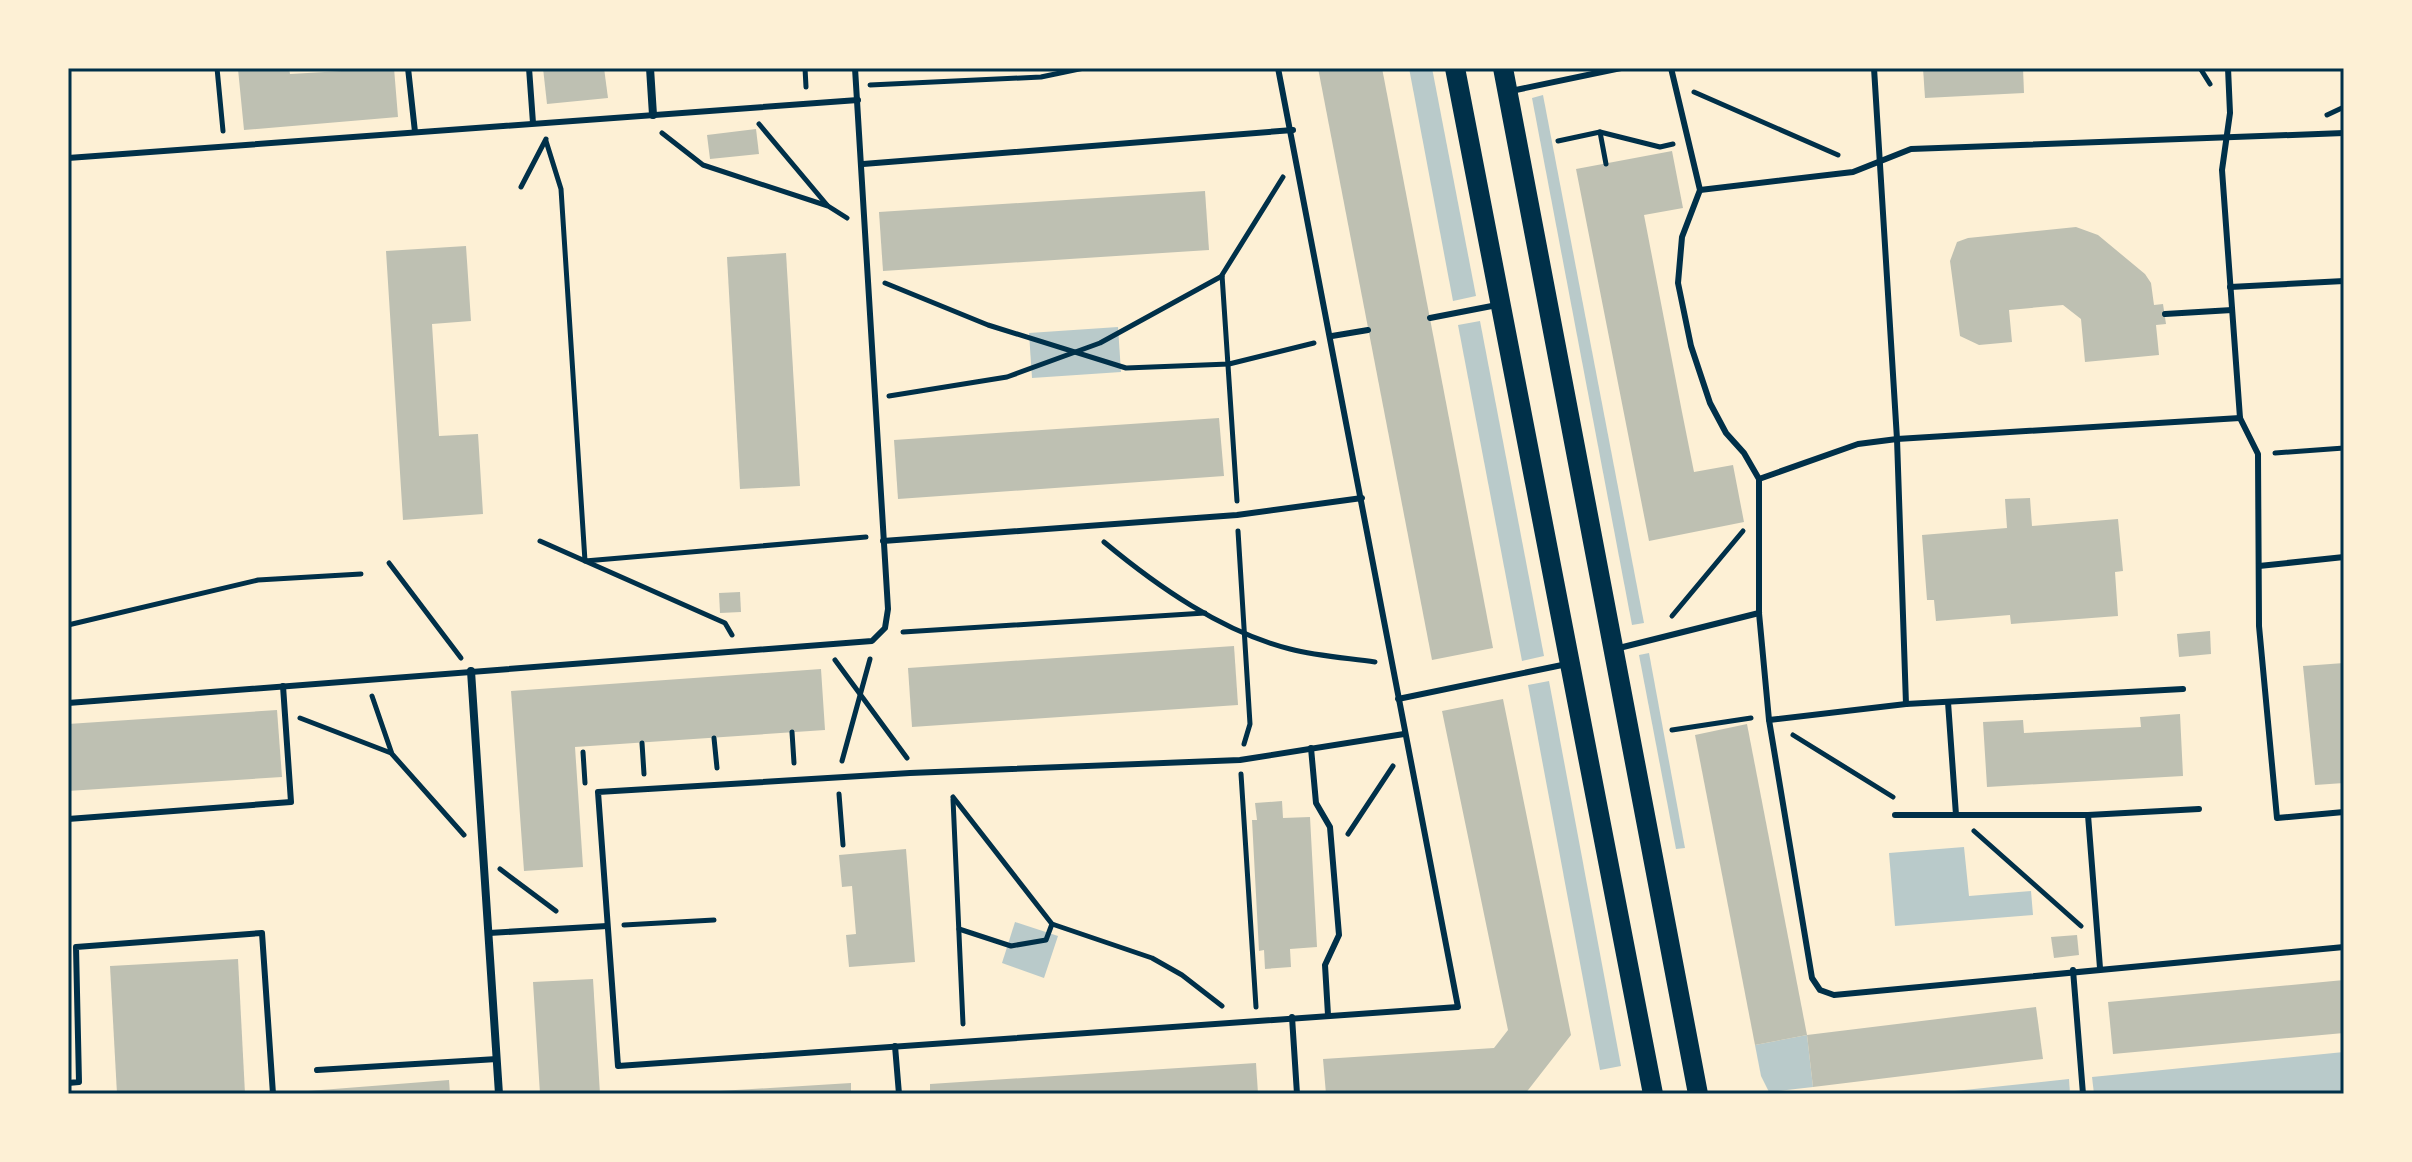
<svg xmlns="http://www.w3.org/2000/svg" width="2412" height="1162" viewBox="0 0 2412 1162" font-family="'Roboto Serif',serif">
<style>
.green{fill:#b9caca}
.building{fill:#bec0b2}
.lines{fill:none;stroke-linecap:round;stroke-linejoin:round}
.path{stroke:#003049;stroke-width:5}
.service{stroke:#003049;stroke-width:6}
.minor{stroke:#003049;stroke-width:8}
.primary{stroke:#003049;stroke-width:20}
.neatline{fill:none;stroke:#003049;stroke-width:3}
</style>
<rect width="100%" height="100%" fill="#fdf0d5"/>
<g class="green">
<path d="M1409,68H1432L1476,296L1453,301Z"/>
<path d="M1543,95L1644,623L1632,625L1532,98Z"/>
<path d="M1480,321L1544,656L1522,661L1458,325Z"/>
<path d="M1118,327L1121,372L1032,378L1029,333Z"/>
<path d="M1649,653L1685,848L1676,849L1639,655Z"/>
<path d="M1549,681L1621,1066L1600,1070L1528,685Z"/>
<path d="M1964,847L1969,896L2031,891L2033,915L1895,926L1889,853Z"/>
<path d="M1015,922L1058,936L1044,978L1002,963Z"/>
<path d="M1807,1035L1813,1087L1769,1092L1761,1076L1755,1045Z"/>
<path d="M2344,1052V1094H2094L2092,1077Z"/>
<path d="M2069,1079L2070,1094H1926Z"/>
</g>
<g class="building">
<path d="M289,68L290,74L394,68L398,117L244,130L238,69Z"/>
<path d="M543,68H604L608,98L547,104Z"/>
<path d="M1318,68H1382L1493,648L1432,660Z"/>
<path d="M1923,68H2023L2024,93L1925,98Z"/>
<path d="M756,129L759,154L710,159L707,135Z"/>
<path d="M1672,151L1683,208L1644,215L1682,412L1694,472L1733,465L1744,522L1649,541L1576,169Z"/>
<path d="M1205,191L1209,250L883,271L879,212Z"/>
<path d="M2076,227L2098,235L2145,274L2151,283L2154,305L2163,304L2166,324L2156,325L2159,355L2085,362L2081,319L2063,305L2009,310L2012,342L1979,345L1960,336L1950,261L1957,242L1968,238Z"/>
<path d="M466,246L471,321L432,324L439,436L478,434L483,514L403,520L386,251Z"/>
<path d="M786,253L800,486L740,489L727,257Z"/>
<path d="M1219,418L1224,476L898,499L894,440Z"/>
<path d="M2030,498L2032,526L2118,519L2123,571L2115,572L2118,616L2011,624L2010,615L1936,621L1934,600H1927L1922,535L2007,528L2005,499Z"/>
<path d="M740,592L741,612L720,613L719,593Z"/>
<path d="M2210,631L2211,654L2179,657L2177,634Z"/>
<path d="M1234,646L1238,705L912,727L908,668Z"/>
<path d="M2344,663V783L2315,785L2303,666Z"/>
<path d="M821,669L825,730L575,747L583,867L524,871L511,691Z"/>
<path d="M1503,699L1571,1035L1525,1094H1326L1323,1059L1494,1048L1508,1030L1442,711Z"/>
<path d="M277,710L282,777L68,791V724Z"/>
<path d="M2180,714L2183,776L1987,787L1983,722L2023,720L2024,733L2141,727L2140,717Z"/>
<path d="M1747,724L1807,1035L1755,1045L1695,735Z"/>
<path d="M1282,801L1283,818L1310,817L1317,947L1290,949L1291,967L1265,969L1264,950L1259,951L1252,820H1257L1255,803Z"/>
<path d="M906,849L915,962L849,967L846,935L856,934L852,886L842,887L839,855Z"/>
<path d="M2077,935L2079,955L2054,958L2051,937Z"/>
<path d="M238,959L245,1094H117L110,966Z"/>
<path d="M593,979L600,1094H540L533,982Z"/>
<path d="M2344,980V1033L2113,1054L2108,1002Z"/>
<path d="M2036,1007L2043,1059L1813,1087L1807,1035Z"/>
<path d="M1256,1063L1258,1094H930V1084Z"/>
<path d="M449,1080L450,1094H308V1091Z"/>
<path d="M851,1083V1094H703V1092Z"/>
</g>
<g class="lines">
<g class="path">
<path d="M217,68L223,131"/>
<path d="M805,68L806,87"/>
<path d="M2200,68L2210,84"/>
<path d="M870,85L1041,77L1084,68"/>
<path d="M1694,92L1838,155"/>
<path d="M2327,115L2344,107"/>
<path d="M759,124L827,205"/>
<path d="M1600,132L1606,164"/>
<path d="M662,133L703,165L828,206L847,218"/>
<path d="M546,141L561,189L585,561L866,537"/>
<path d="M1558,141L1600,132L1660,147L1673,144"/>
<path d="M521,187L546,139"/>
<path d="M885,283L988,325L1126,368L1229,364L1314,343"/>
<path d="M889,396L1007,377L1100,343L1222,276"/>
<path d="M2275,453L2344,448"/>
<path d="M1237,501L1222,275L1283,177"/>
<path d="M1238,531L1250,724L1244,744"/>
<path d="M540,541L725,623L732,635"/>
<path d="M1104,542C1157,586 1222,632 1290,649C1317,656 1347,658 1375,662"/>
<path d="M389,563L461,658"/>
<path d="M1672,616L1743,531"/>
<path d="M68,625L258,580L361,574"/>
<path d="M903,632L1205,613"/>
<path d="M835,660L907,758"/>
<path d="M372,696L392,754L464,835"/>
<path d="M300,718L391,753"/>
<path d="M1672,730L1751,718"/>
<path d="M792,732L794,763"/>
<path d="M1793,735L1893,797"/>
<path d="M714,738L717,768"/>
<path d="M642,743L644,774"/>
<path d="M583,752L585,783"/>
<path d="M842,761L870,659"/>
<path d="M1241,774L1256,1007"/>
<path d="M839,794L843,845"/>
<path d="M953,797L1052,924L1152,958L1182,975L1222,1006"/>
<path d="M953,799L963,1024"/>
<path d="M1974,831L2081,926"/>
<path d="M1348,834L1393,766"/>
<path d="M500,869L556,911"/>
<path d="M624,925L714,920"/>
<path d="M959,929L1011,946L1046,940L1052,924"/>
</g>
<g class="service">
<path d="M408,68L415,132"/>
<path d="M529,68L533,123"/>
<path d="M1278,68L1458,1007L618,1066L598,792L910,773L1240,760L1404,734"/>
<path d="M1671,68L1700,190L1682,237L1678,283L1691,346L1710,403L1726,433L1744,453L1759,479V613L1769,720L1812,978L1820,990L1834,995L2344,947"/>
<path d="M1874,68L1897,439L1906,704"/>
<path d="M2228,68L2230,113L2222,170L2240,418L2258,454L2259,626L2277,818L2344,812"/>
<path d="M1511,91L1621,68"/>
<path d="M68,158L858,100"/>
<path d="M863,164L1293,130"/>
<path d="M1700,190L1853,172L1911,149L2344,133"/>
<path d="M2230,287L2344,281"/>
<path d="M2165,314L2232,310"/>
<path d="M1430,318L1497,305"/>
<path d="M1332,336L1368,330"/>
<path d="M1759,479L1858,444L1897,439L2240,418"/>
<path d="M883,541L1237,515L1362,498"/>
<path d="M2259,566L2344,557"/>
<path d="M1619,648L1759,613"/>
<path d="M1398,699L1567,664"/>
<path d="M1948,702L1956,815"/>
<path d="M68,703L872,641L885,628L888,609L855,68"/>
<path d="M1769,720L1906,704L2183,689"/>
<path d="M1311,748L1316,803L1330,827L1339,935L1325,965L1328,1015"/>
<path d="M1895,815H2088L2100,968"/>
<path d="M2088,815L2199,809"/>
<path d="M68,819L291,802L283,686"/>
<path d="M489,933L607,926"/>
<path d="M2073,970L2083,1094"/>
<path d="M1292,1017L1297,1094"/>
<path d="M895,1046L899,1094"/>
<path d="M317,1070L497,1059"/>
<path d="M68,1083L79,1082L76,947L262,933L273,1094"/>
</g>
<g class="minor">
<path d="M650,68L653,115"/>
<path d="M471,671L499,1094"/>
</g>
<g class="primary">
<path d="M1455,68L1653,1094"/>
<path d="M1503,68L1698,1094"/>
</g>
</g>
<rect width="2412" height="1162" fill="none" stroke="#fdf0d5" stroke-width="140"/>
<rect x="70" y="70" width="2272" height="1022" class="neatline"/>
</svg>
